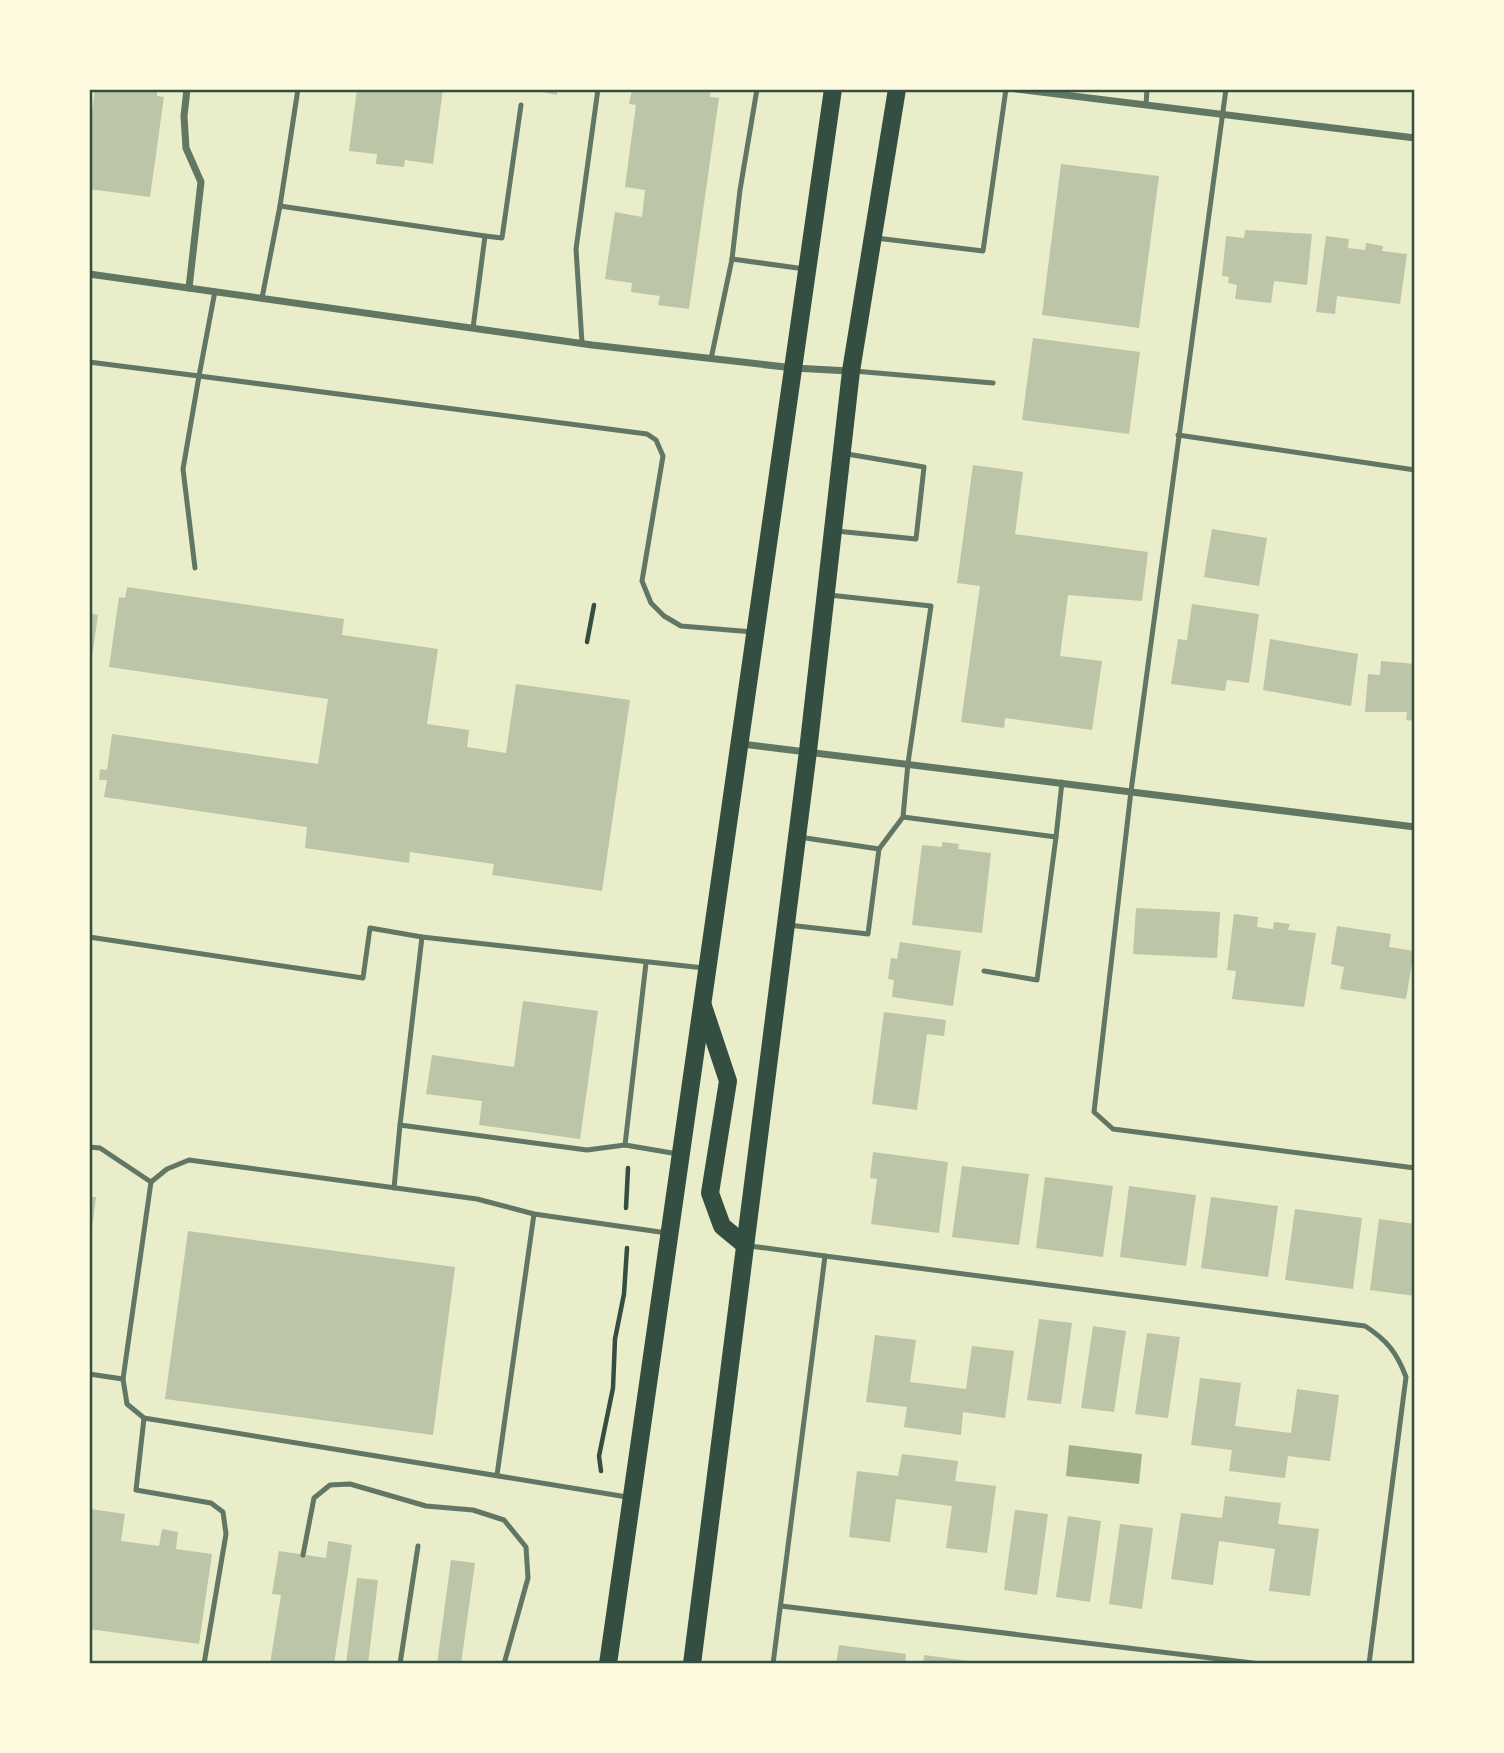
<svg xmlns="http://www.w3.org/2000/svg" width="1504" height="1753" viewBox="0 0 1504 1753" font-family="Figtree,sans-serif">
<style>
.water{fill:#a3b18a}
.building{fill:#bcc5a7}
.lines{fill:none;stroke-linecap:round;stroke-linejoin:round}
.path{stroke:#344e41;stroke-width:4.5}
.service{stroke:#617663;stroke-width:5}
.minor{stroke:#617663;stroke-width:7}
.primary{stroke:#344e41;stroke-width:18}
.neatline{fill:none;stroke:#344e41;stroke-width:2.5}
</style>
<rect width="100%" height="100%" fill="#e9edc9"/>
<path class="water" d="M1069,1445L1142,1454L1139,1484L1066,1476Z"/>
<g class="building">
<path d="M95,89H157V96L164,97L150,197L89,189V120H91Z"/>
<path d="M357,89H443L433,164L405,160L404,167L376,164L377,154L349,151Z"/>
<path d="M528,89H557V95Z"/>
<path d="M632,89H711L710,97L719,98L689,309L658,305L660,296L631,292L632,283L605,279L615,212L642,217L645,190L625,187L636,105L629,104Z"/>
<path d="M1061,164L1159,176L1139,328L1042,315Z"/>
<path d="M1245,230L1312,234L1307,285L1274,281L1271,303L1235,299L1237,285L1228,283L1229,277L1222,276L1226,236L1244,238Z"/>
<path d="M1326,236L1349,239L1348,248L1365,250L1366,243L1383,246L1382,251L1407,254L1400,304L1337,296L1335,314L1316,312Z"/>
<path d="M1033,338L1140,352L1129,434L1022,420Z"/>
<path d="M973,465L1023,472L1015,534L1148,552L1142,601L1068,595L1060,656L1102,661L1092,730L1005,718L1004,728L961,722L980,586L957,583Z"/>
<path d="M1212,529L1267,538L1259,586L1204,577Z"/>
<path d="M127,587L344,619L342,635L438,649L427,724L469,730L467,747L506,753L516,684L630,700L602,891L492,875L494,864L410,852L409,863L305,848L307,827L104,797L107,780H99L100,769L107,770L112,734L318,764L328,699L109,667L119,597L125,598Z"/>
<path d="M1192,604L1259,614L1249,683L1227,680L1225,691L1171,684L1178,639L1187,640Z"/>
<path d="M89,613L98,615L91,664H89Z"/>
<path d="M1270,639L1358,654L1351,706L1263,690Z"/>
<path d="M1381,661L1415,664V721L1406,720L1407,712H1365L1368,674L1380,675Z"/>
<path d="M942,842L959,844L958,849L991,853L982,933L912,925L922,845L942,847Z"/>
<path d="M1136,908L1220,912L1217,958L1133,954Z"/>
<path d="M1234,914L1258,917L1257,927L1273,929L1274,922L1290,924L1288,930L1316,933L1304,1007L1232,999L1236,971L1227,970Z"/>
<path d="M1337,926L1391,934L1389,947L1414,951L1406,999L1340,989L1344,967L1331,964Z"/>
<path d="M900,942L961,951L953,1006L892,997L894,980L888,979L891,958L897,959Z"/>
<path d="M523,1001L598,1011L580,1139L479,1125L482,1101L426,1094L432,1055L514,1067Z"/>
<path d="M884,1012L946,1020L944,1036L927,1034L917,1110L872,1104Z"/>
<path d="M873,1152L948,1162L939,1233L871,1224L877,1179L870,1178Z"/>
<path d="M962,1166L1029,1174L1019,1245L952,1237Z"/>
<path d="M1045,1177L1113,1186L1103,1257L1036,1248Z"/>
<path d="M1129,1186L1196,1195L1186,1266L1120,1257Z"/>
<path d="M89,1197H96L91,1236H89Z"/>
<path d="M1211,1197L1278,1206L1268,1277L1201,1268Z"/>
<path d="M1295,1209L1362,1218L1353,1289L1285,1280Z"/>
<path d="M1379,1219L1415,1224V1296L1370,1290Z"/>
<path d="M188,1231L455,1267L433,1435L165,1399Z"/>
<path d="M1039,1319L1072,1323L1061,1404L1027,1400Z"/>
<path d="M1093,1326L1126,1331L1114,1412L1081,1408Z"/>
<path d="M1147,1333L1180,1337L1168,1418L1135,1414Z"/>
<path d="M875,1335L916,1340L910,1382L966,1389L972,1346L1014,1351L1005,1418L963,1412L961,1435L904,1427L907,1407L866,1402Z"/>
<path d="M1200,1378L1241,1383L1235,1426L1291,1433L1297,1389L1339,1395L1330,1461L1288,1456L1285,1478L1229,1471L1232,1450L1191,1445Z"/>
<path d="M902,1454L958,1461L955,1481L996,1486L987,1553L946,1548L952,1506L896,1499L890,1542L849,1537L857,1471L898,1476Z"/>
<path d="M1225,1496L1281,1503L1278,1524L1319,1529L1310,1596L1269,1591L1275,1549L1219,1541L1213,1585L1171,1579L1181,1513L1222,1518Z"/>
<path d="M90,1509L125,1514L121,1541L159,1546L162,1529L178,1532L176,1549L212,1554L199,1644L89,1629Z"/>
<path d="M1015,1510L1048,1514L1037,1595L1004,1590Z"/>
<path d="M1068,1516L1101,1521L1090,1602L1056,1597Z"/>
<path d="M1120,1524L1153,1528L1142,1609L1109,1604Z"/>
<path d="M328,1541L352,1545L334,1664H270L281,1595L272,1594L279,1551L326,1558Z"/>
<path d="M451,1560L475,1563L461,1664H437Z"/>
<path d="M357,1578L378,1580L368,1664H346Z"/>
<path d="M839,1645L906,1654L905,1664H836Z"/>
<path d="M924,1655L977,1662V1664H923Z"/>
</g>
<g class="lines">
<g class="path">
<path d="M587,642L594,605"/>
<path d="M626,1208L628,1168"/>
<path d="M601,1471L599,1456L613,1388L615,1339L624,1294L627,1248"/>
</g>
<g class="service">
<path d="M1226,89L1131,791L1094,1112L1113,1129L1415,1168"/>
<path d="M1146,105L1147,89"/>
<path d="M280,206L485,236"/>
<path d="M876,238L983,251L1006,89"/>
<path d="M732,259L740,190L757,89"/>
<path d="M215,291L199,376L647,434L656,440L663,456L642,581L651,603L664,616L681,626L753,632"/>
<path d="M262,298L280,206L298,89"/>
<path d="M473,328L485,236L502,238L521,105"/>
<path d="M582,343L576,249L598,89"/>
<path d="M711,359L732,259L805,269"/>
<path d="M89,362L199,376L183,469L195,568"/>
<path d="M854,371L993,383"/>
<path d="M1178,435L1415,470"/>
<path d="M836,531L916,539L924,467L847,454"/>
<path d="M903,817L1056,837L1062,782"/>
<path d="M799,837L879,849"/>
<path d="M788,925L868,934L879,849L903,817L908,763L931,606L829,595"/>
<path d="M89,937L363,978L370,928L422,937L704,968"/>
<path d="M422,937L400,1125L587,1150L625,1145L678,1154"/>
<path d="M984,971L1037,980L1056,837"/>
<path d="M625,1145L646,963"/>
<path d="M89,1147L100,1148L151,1182"/>
<path d="M394,1188L400,1125"/>
<path d="M750,1246L825,1256L773,1664"/>
<path d="M825,1256L1365,1326C1387,1340 1397,1353 1406,1377L1369,1664"/>
<path d="M89,1374L123,1379"/>
<path d="M144,1418L136,1490L211,1503L223,1512L226,1534L204,1664"/>
<path d="M497,1475L534,1214"/>
<path d="M627,1497L144,1418L127,1404L123,1379L151,1182L167,1169L189,1160L477,1199L534,1214L667,1233"/>
<path d="M303,1555L314,1498L330,1485L350,1484L426,1506L473,1510L504,1520L526,1547L528,1578L504,1664"/>
<path d="M781,1606L1261,1664"/>
<path d="M400,1664L418,1546"/>
</g>
<g class="minor">
<path d="M187,89L184,116L186,148L201,182L189,288"/>
<path d="M1016,89L1415,138"/>
<path d="M89,274L592,345L794,368L849,371"/>
<path d="M742,744L1415,827"/>
</g>
<g class="primary">
<path d="M703,1006L728,1081L710,1193L722,1226L745,1245"/>
<path d="M608,1664L833,89"/>
<path d="M692,1664L808,751L851,371L897,89"/>
</g>
</g>
<rect width="1504" height="1753" fill="none" stroke="#fefae0" stroke-width="182"/>
<rect x="91" y="91" width="1322" height="1571" class="neatline"/>
</svg>
